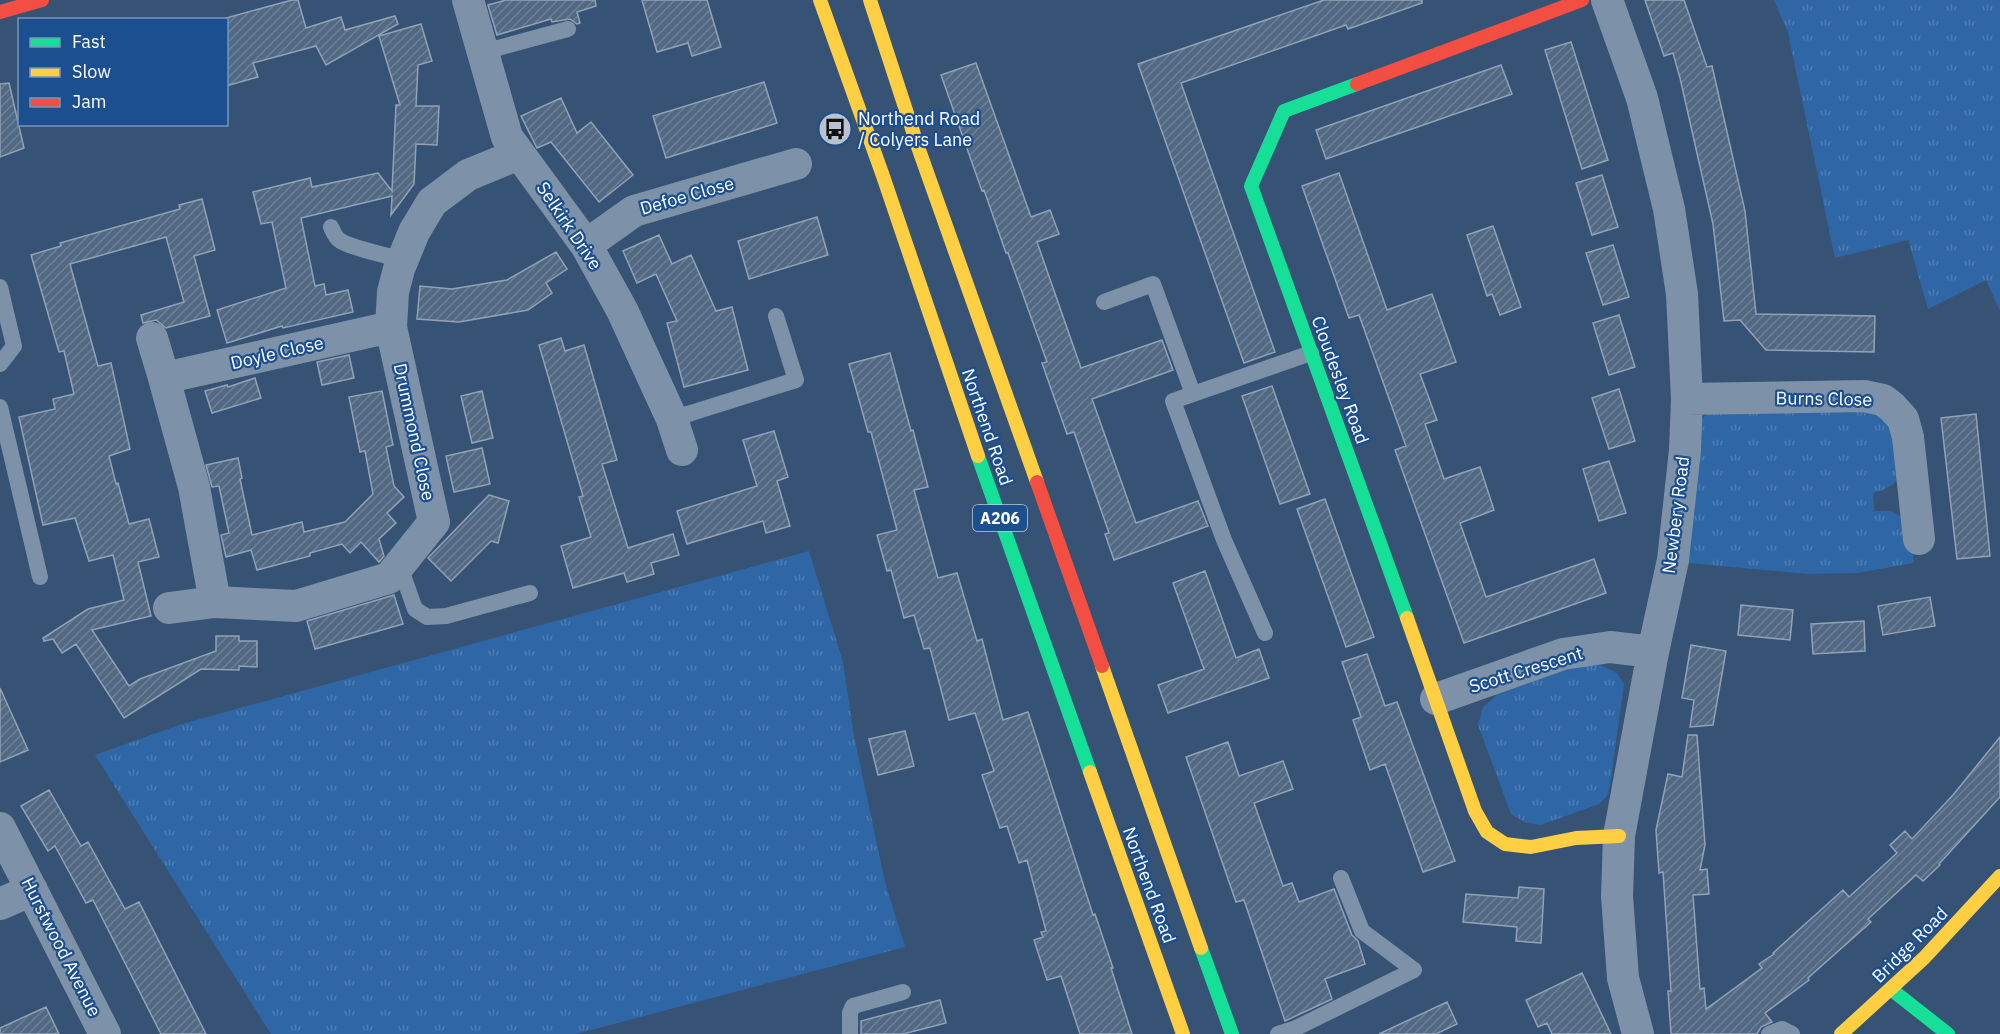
<svg xmlns="http://www.w3.org/2000/svg" width="2000" height="1034" viewBox="0 0 2000 1034" font-family="'IBM Plex Sans',sans-serif">
<style>
.grass{fill:url(#grass-tufts)}
.building{fill:url(#building-hatch);stroke:#92a2b6;stroke-width:1.5}
.lines{fill:none;stroke-linecap:round;stroke-linejoin:round}
.lane{stroke:#7d92a8;stroke-width:16}
.street{stroke:#7d92a8;stroke-width:32}
.fast{stroke:#16e098;stroke-width:14}
.slow{stroke:#ffcf43;stroke-width:14}
.jam{stroke:#f24e42;stroke-width:14}
.labels{text-anchor:middle;stroke-width:4.5;stroke-linejoin:round;paint-order:stroke}
.shield{fill:#1b4f8f;stroke:#bbcadd;stroke-width:1.5}
.shield-label{font-size:16px;font-weight:bold;fill:#fff}
.poi-label{font-size:18px;fill:#fff;stroke:#1b4f8f;text-anchor:start}
.street-label{font-size:18px;fill:#fff;stroke:#1b4f8f}
</style>
<defs>
<pattern id="grass-tufts" width="24" height="20" patternUnits="userSpaceOnUse" patternTransform="scale(1.5)"><rect width="24" height="20" fill="#2f66a5"/><path d="M3 7l-1-3M5 7V3M7 7l1-3M15 17l-1-3M17 17v-4M19 17l1-3" fill="none" stroke="#4e7db2"/></pattern>
<pattern id="building-hatch" width="6" height="6" patternUnits="userSpaceOnUse" patternTransform="scale(1.5)"><rect width="6" height="6" fill="#526984"/><path d="M-1 1l2-2M0 6l6-6M5 7l2-2" fill="none" stroke="#6c8096"/></pattern>
</defs>
<rect width="100%" height="100%" fill="#365274"/>
<path class="grass" d="M1774,0h226v311l-14,-31 -58,29 -20,-69 -73,18 -47,-225z
M1858,405l32,12 9,59c-6,11 -15,14 -26,17l1,18c6,0 13,-1 19,1 18,8 19,35 21,51l-57,10 -50,1 -119,-11 13,-142 8,-11z
M809,551l34,111 11,74 31,146 20,65 -329,87h-305l-176,-279 87,-31z
M1598,664l19,9 7,11 -14,101 -3,11 -8,8 -58,21 -15,-2 -15,-9 -33,-89 5,-18 15,-13 78,-29z"/>
<path class="building" d="M292,0h6l8,28 35,-11 4,13 50,-14 3,8 -72,41 -10,-19 -63,17 5,14 -32,9v-68z
M506,0h89l1,6 -19,6 3,11 -3,1 -7,-5 -18,3 -1,-3 -54,16 -9,-30z
M642,0h65l14,47 -29,9 -4,-13 -31,9z
M1324,0h98v3l-74,26 -2,-4 -165,58 94,269 -31,11 -106,-299z
M1645,0h39l23,67 5,-1 33,145 11,103 119,2 -1,36 -108,-2 -26,-30 -16,1 -11,-97 -33,-146 -7,-25 -9,3z
M421,24l11,37 -14,4 -2,41h23l-2,39 -21,-1 -2,40 -23,31 1,-19 -91,22 14,68 9,-2 2,11 22,-5 5,22 -70,16 -1,-2 -55,17 -10,-33 69,-22 -14,-66 -11,2 -8,-32 57,-14 2,9 66,-14 14,18 4,-86h4l-21,-69z
M1571,42l37,118 -26,9 -37,-119z
M976,63l55,154 19,-7 9,24 -22,8 44,126 81,-28 11,30 -81,29 44,124 62,-22 10,25 -94,34 -9,-26 4,-1 -35,-101 -7,2 -25,-71 5,-1 -39,-109h-2l-22,-63 -2,1 -41,-116z
M1501,65l11,29 -186,65 -10,-29z
M764,82l13,41 -111,35 -13,-42z
M9,83l15,65 -24,9v-73z
M561,98l16,35 14,-11 42,53 -34,27 -48,-60 -14,6 -16,-32z
M1339,173l48,137 45,-16 24,68 -36,12 17,46 -12,4 19,55 36,-12 14,43 -34,13 26,74 108,-38 12,34 -142,50 -69,-193 11,-4 -47,-131 -10,3 -47,-132z
M1602,175l16,52 -26,8 -16,-52z
M202,199l13,51 -21,6 16,60 -44,12 -10,-8 -13,3 -2,-8 43,-13 -18,-65 -96,27 28,102 13,-3 19,86 -21,7 7,28 2,-1 11,41 20,-5 10,38 -21,5 13,54 -59,14 37,56 11,-7 76,-28v-15h23v5h18v26l-18,-1v4l-38,-1 -77,49 -48,-74 -14,9 -9,-14 -9,2 -1,-3 45,-29 36,-9 -11,-45 -24,6 -14,-43 -32,7 -24,-108 36,-8 -2,-10 21,-5 -10,-43 -5,1 -28,-97 30,-9 -1,-3 120,-34 -1,-4z
M817,217l11,38 -79,24 -11,-38z
M1493,226l28,81 -21,8 -8,-21 -5,2 -20,-61z
M659,235l13,29 19,-9 25,56 16,-4 16,63 -64,17 -17,-64 10,-2 -21,-47 -19,9 -14,-32z
M1613,245l16,52 -26,8 -17,-52z
M556,252l11,17 -21,14 6,10 -24,17 -69,12 -42,-3 3,-33 32,3 55,-9z
M1619,315l16,52 -26,8 -16,-52z
M561,338l4,13 19,-6 33,115 -15,4 26,84 45,-14 6,21 -28,8 3,11 -27,8 -3,-9 -51,15 -12,-42 30,-9 -12,-40 4,-1 -44,-151z
M890,353l21,78 2,-1 15,57 -14,3 24,88 19,-5 20,68 5,-2 21,81 25,-8 65,203 2,-1 18,54h-2l21,66h-52l-19,-58 -14,4 -13,-40 9,-3 -2,-5 5,-1 -19,-71 -8,3 -12,-37 -7,2 -18,-53 12,-4 -19,-58 -26,7 -19,-72 -6,1 -10,-34 -10,3 -13,-48 -4,1 -10,-36 20,-5 -26,-98h-3l-19,-68z
M349,355l5,23 -32,7 -5,-23z
M255,378l6,20 -49,15 -7,-22 22,-6 1,2z
M1272,386l38,108 -30,10 -38,-108z
M1619,389l16,52 -26,8 -17,-51z
M382,391l11,54 -7,2 8,39 10,11 -17,16 9,10 -17,16 5,17 -5,6 -18,-20 -11,11 -8,-9 -32,9v3l-53,14 -6,-20 -25,7 -5,-22 8,-2 -10,-47 -7,1 -6,-22 32,-7 4,20 -2,1 12,56 50,-13 2,10 41,-10 28,-28 -8,-43 -5,1 -11,-55z
M482,391l11,47 -21,5 -11,-47z
M1976,414l14,142 -33,3 -16,-141z
M774,431l14,46 -11,4 13,45 -24,7 -3,-12 -76,23 -10,-33 80,-25 -14,-46z
M482,448l8,36 -36,8 -8,-36z
M1609,461l17,52 -27,8 -16,-52z
M489,495l20,6 -11,42 -7,-2 -40,40 -23,-23z
M1325,499l49,138 -28,10 -49,-138z
M1205,571l31,87 23,-9 10,29 -101,35 -10,-28 46,-16 -31,-86z
M394,595l9,29 -88,25 -8,-28z
M1930,597l5,29 -52,9 -5,-29z
M1741,605l52,5 -3,30 -52,-5z
M1864,621l1,30 -52,3 -2,-30z
M1691,645l35,6 -13,74 -23,2 4,-27 -12,-2z
M1367,654l18,52 12,-4 58,159 -32,11 -38,-108 -15,6 -17,-50 8,-3 -19,-55z
M0,688l28,62 -28,12z
M905,731l9,35 -36,9 -9,-36z
M1688,735h9l8,110 -5,25 7,-1 2,25 -16,1 7,94 4,-1 2,21 56,-41 -3,-4 15,-10 -1,-1 70,-63 6,7 48,-44 -7,-8 15,-14 7,8 41,-44 47,-58v60l-61,67 1,1 -17,16 -7,-6 -48,44 3,3 -63,56 1,2 -44,33 7,9 -11,5 -4,7h-86l-3,-43h3l-8,-119 -4,1 -3,-43 12,-56 14,3z
M1228,742l11,34 44,-15 10,28 -39,14 29,83 9,-3 7,19 35,-13 18,46 6,6 7,23 -40,15 7,20 -47,22 -41,-121 -8,2 -50,-145z
M49,790l32,56 7,-4 37,67 14,-7 67,132h-45l-68,-134 -7,3 -31,-57 -7,5 -27,-45z
M1519,887l25,2 -3,54 -25,-2 1,-14 -54,-5 3,-28 52,4z
M1582,973l29,61h-59l-5,-11 -9,4 -12,-27z
M940,1000l6,23 -43,11h-42v-13z
M1447,1002l10,22 -21,10h-57z
M46,1007l13,27h-59v-6z"/>
<g class="lines">
<path class="lane" d="M483,52l85,-23
M331,227c2,4 4,9 7,12 8,8 51,17 65,21
M0,287l14,59 -14,18
M1104,302l49,-18 40,110
M0,407l40,170
M672,419l124,-39 -20,-64
M399,564l16,45 12,8 19,-1 84,-23
M1265,633l-41,-93 -51,-139 138,-48
M850,1034v-21l3,-7 50,-14
M1278,1034l16,-5 120,-59 -52,-39 -21,-53
M1769,1034l13,-5 10,5"/>
<path class="street" d="M468,0l39,137 79,108 36,65 50,109 10,31
M1607,0l35,98 27,111 13,85 5,105 -2,51 -12,110 -20,92 -34,184 -2,60 6,82 15,56
M586,245l48,-34 162,-47
M391,327l-227,51 30,109 21,115 81,4 93,-28 45,-56 -43,-195 2,-35 6,-23 15,-37 18,-30 36,-27 51,-21
M152,338l12,40
M1687,399l177,-3 19,4 9,7 11,12 5,18 11,102
M169,608l46,-6
M1436,699l127,-45 47,-7 43,5
M0,828l105,206
M0,904l32,-14"/>
<path class="fast" d="M1357,84l-73,27 -33,75 156,432
M978,456l112,316
M1201,948l31,86
M1892,990l56,44"/>
<path class="slow" d="M820,0l63,176 95,280
M870,0l48,147 119,335
M1407,618l68,193 12,21 18,12 26,3 45,-9 43,-2
M1102,666l99,282
M1090,772l93,262
M1841,1034l83,-76 76,-82"/>
<path class="jam" d="M0,12l42,-12
M1357,84l225,-84
M1037,482l65,184"/>
</g>
<defs>
<g id="bus-disc" transform="scale(1.725)"><circle r="9.5" fill="#b9c2ce" stroke="#1b4f8f"/><path d="M-5-6H5V4H4V6H2V4H-2V6H-4V4H-5ZM-3.5-4V0h7V-4ZM-3.5 1.2v1.5H-2V1.2ZM2 1.2v1.5H3.5V1.2Z" fill="#111"/></g>
</defs>
<g fill-rule="evenodd">
<use href="#bus-disc" x="835" y="129"/>
</g>
<g class="labels">
<rect class="shield" x="973" y="505" width="54" height="26" rx="4.5"/>
<g class="shield-label">
<text x="1000" y="524">A206</text>
</g>
<g class="poi-label">
<text x="858" y="125">Northend Road<tspan x="858" dy="21">/ Colyers Lane</tspan></text>
</g>
<g class="street-label">
<text transform="translate(687 196) rotate(-16)" y="6">Defoe Close</text>
<text transform="translate(569 226) rotate(56)" y="6">Selkirk Drive</text>
<text transform="translate(277 353) rotate(-13)" y="6">Doyle Close</text>
<text transform="translate(1340 380) rotate(70)" y="6">Cloudesley Road</text>
<text transform="translate(1824 399) rotate(1)" y="6">Burns Close</text>
<text transform="translate(987 427) rotate(71)" y="6">Northend Road</text>
<text transform="translate(414 432) rotate(78)" y="6">Drummond Close</text>
<text transform="translate(1676 515) rotate(-83)" y="6">Newbery Road</text>
<text transform="translate(1526 670) rotate(-17)" y="6">Scott Crescent</text>
<text transform="translate(1149 885) rotate(70)" y="6">Northend Road</text>
<text transform="translate(1910 945) rotate(-45)" y="6">Bridge Road</text>
<text transform="translate(61 947) rotate(63)" y="6">Hurstwood Avenue</text>
</g>
</g>
<rect x="18" y="18" width="210" height="108" fill="#1b4f8f" stroke="#7695bc" stroke-width="1.5"/>
<rect x="30" y="38" width="30" height="9" fill="#16e098" stroke="#7695bc" stroke-width="1.5"/>
<text x="72" y="48" font-size="18" fill="#ffffff">Fast</text>
<rect x="30" y="68" width="30" height="9" fill="#ffcf43" stroke="#7695bc" stroke-width="1.5"/>
<text x="72" y="78" font-size="18" fill="#ffffff">Slow</text>
<rect x="30" y="98" width="30" height="9" fill="#f24e42" stroke="#7695bc" stroke-width="1.5"/>
<text x="72" y="108" font-size="18" fill="#ffffff">Jam</text>
</svg>
